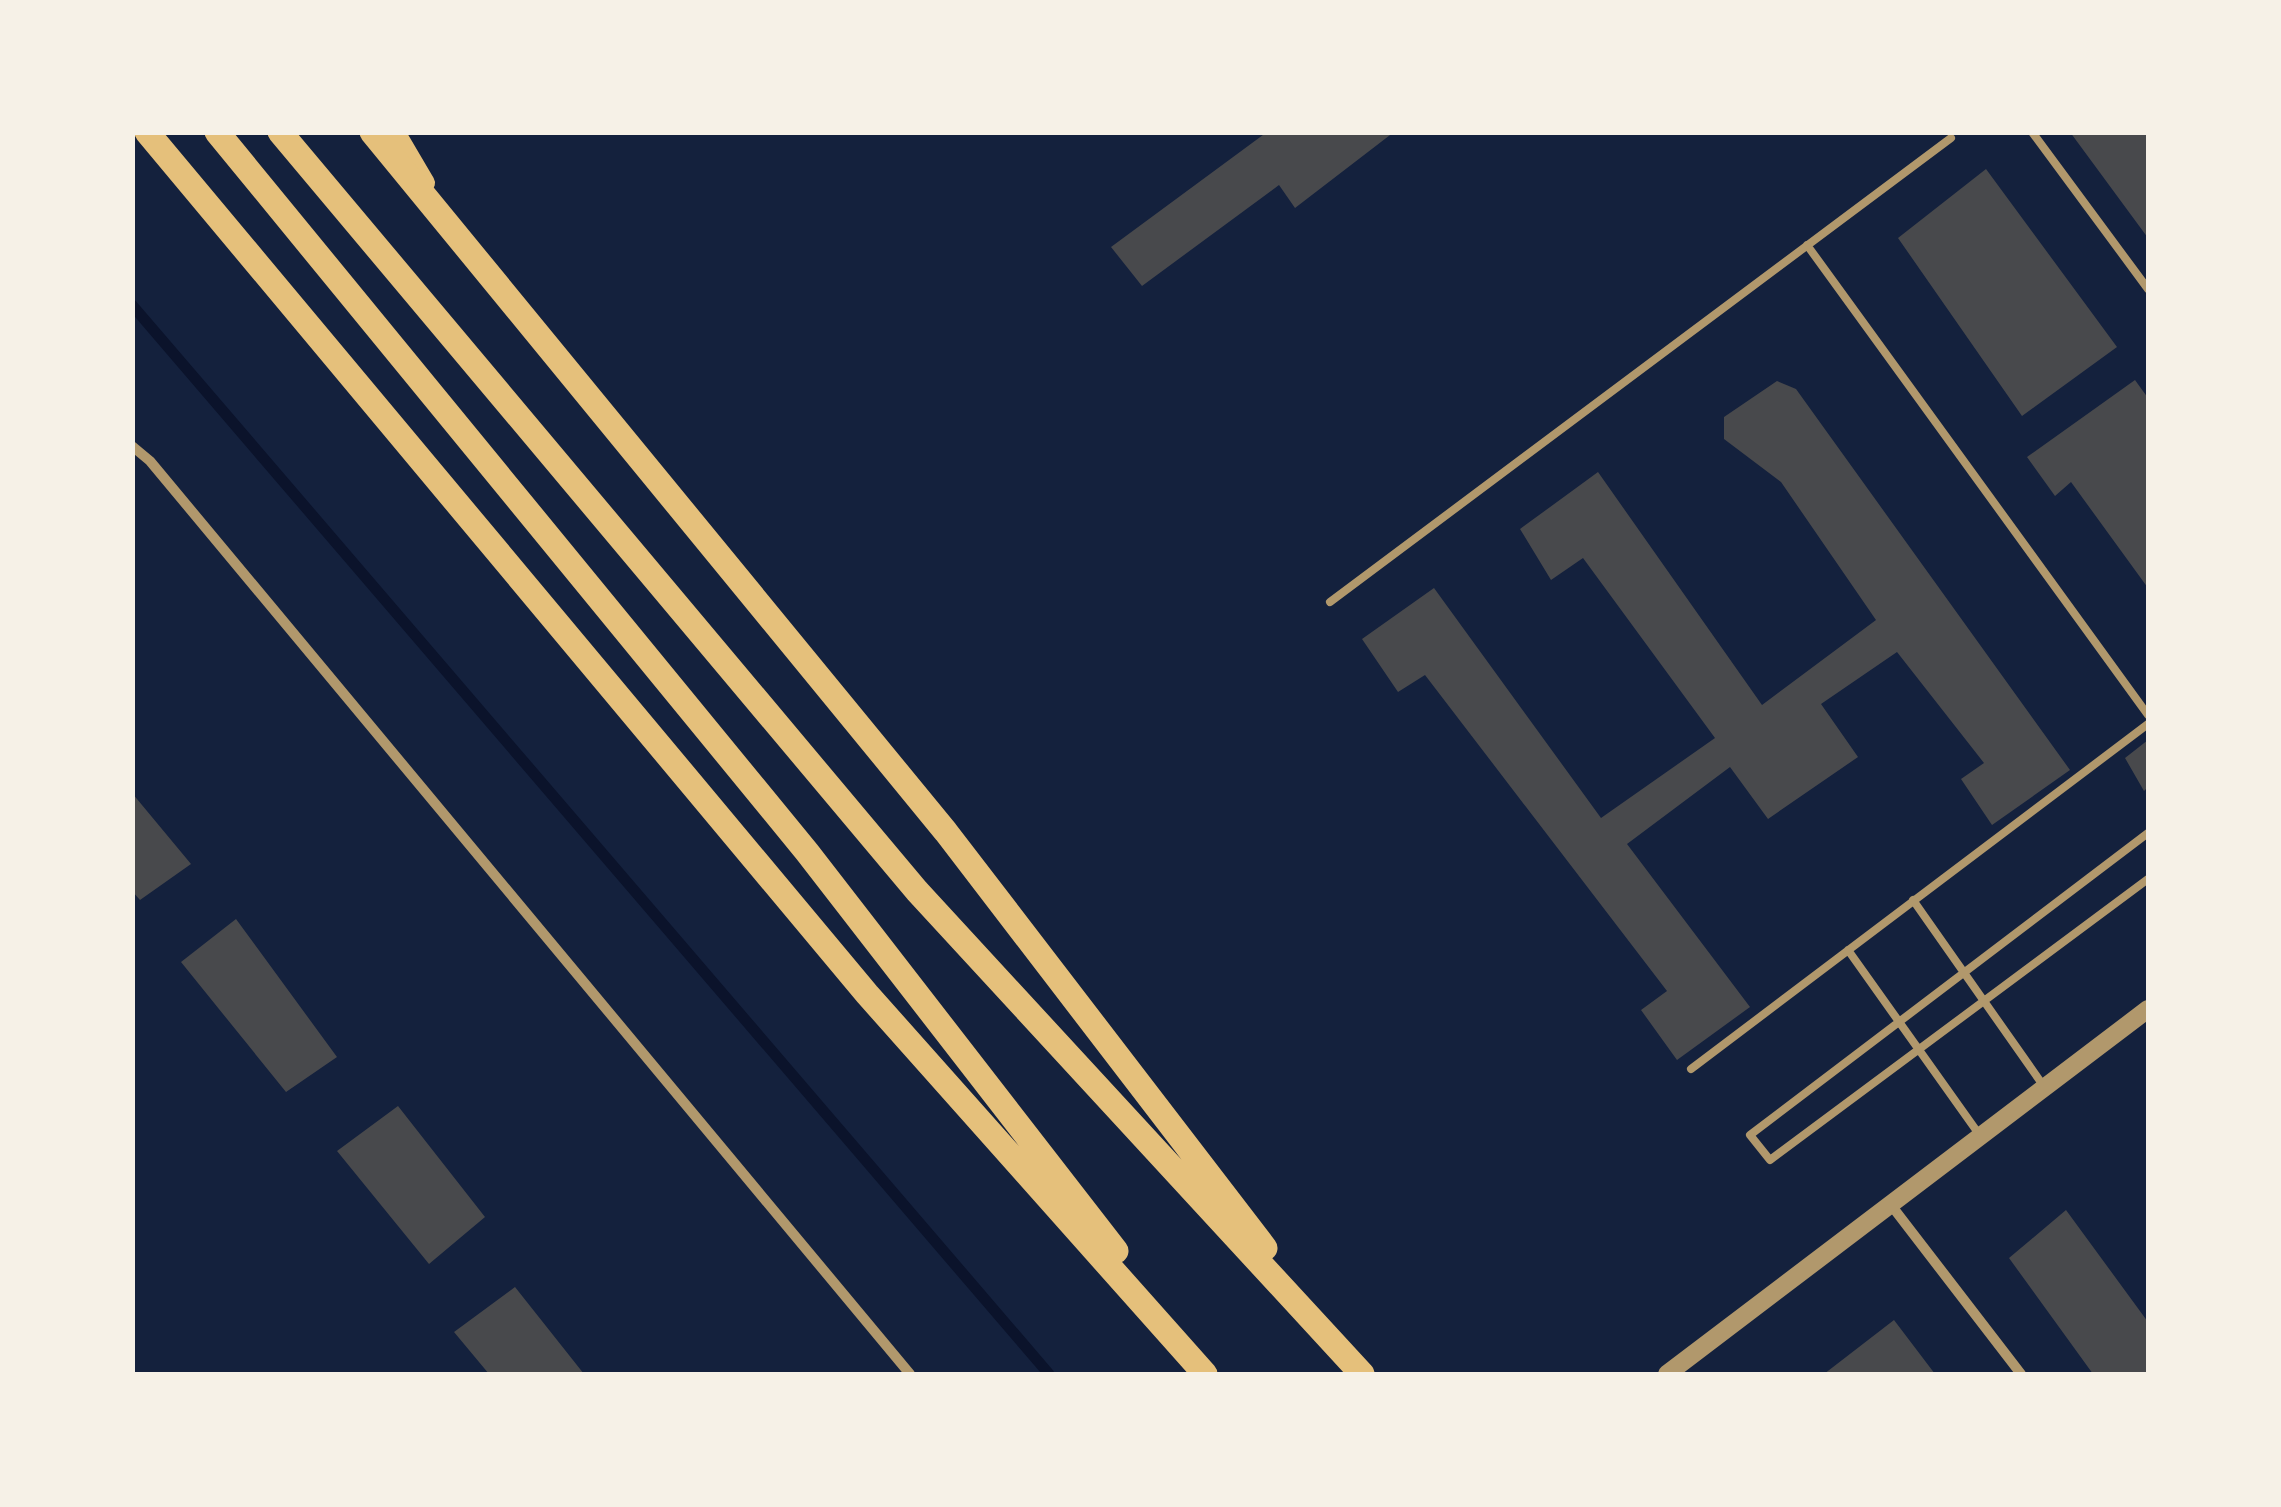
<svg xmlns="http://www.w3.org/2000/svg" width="2281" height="1507" viewBox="0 0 2281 1507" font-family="'Fira Sans Condensed',sans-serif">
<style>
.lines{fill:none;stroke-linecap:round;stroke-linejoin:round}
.stream{stroke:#0b132b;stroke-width:11}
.building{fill:#48494c}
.service{stroke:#b1986c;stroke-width:8}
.minor{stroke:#b1986c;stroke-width:10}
.tertiary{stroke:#b1986c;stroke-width:18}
.secondary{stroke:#e5c07b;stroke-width:20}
.primary{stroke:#e5c07b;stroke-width:25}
</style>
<rect width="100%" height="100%" fill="#14213d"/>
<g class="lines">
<path class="stream" d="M132,305l917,1069"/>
</g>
<path class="building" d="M1267,132h127l-99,76 -16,-23 -137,101 -31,-39z
M2070,132h78v106z
M1986,169l131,178 -95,69 -124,-178z
M2135,380l13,18v190l-77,-106 -16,14 -28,-39z
M1777,381l19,8 274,381 -78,55 -31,-46 23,-16 -87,-111 -76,52 37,53 -90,62 -38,-52 -103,77 123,163 -73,53 -36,-50 26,-19 -242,-316 -27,17 -36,-53 72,-51 167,230 114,-80 -132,-180 -32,22 -31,-51 78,-57 164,233 114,-85 -95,-138 -57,-43v-22z
M2148,740v47l-4,4 -19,-33z
M132,793l59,71 -51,36 -8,-9z
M236,919l101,138 -51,35 -105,-130z
M398,1106l87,111 -56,47 -92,-113z
M2066,1210l82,112v52h-55l-84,-116z
M515,1287l69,87h-95l-35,-42z
M1894,1320l41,54h-111z"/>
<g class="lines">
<path class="service" d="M2032,132l116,157
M1807,245l341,470
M1330,602l621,-464
M2148,833l-398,302 20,25 378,-281
M1913,900l132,188
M1848,950l133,187
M1691,1069l457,-345"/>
<path class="minor" d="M132,446l18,15 760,913
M1891,1205l130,169"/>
<path class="tertiary" d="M1667,1374l481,-365"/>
<path class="secondary" d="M395,132l30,51"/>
<path class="primary" d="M147,132l720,862 338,380
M217,132l590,720 309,399
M280,132l637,759 445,483
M372,132l574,700 319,416"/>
</g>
<rect width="2281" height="1507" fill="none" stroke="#f6f1e7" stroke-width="270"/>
</svg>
